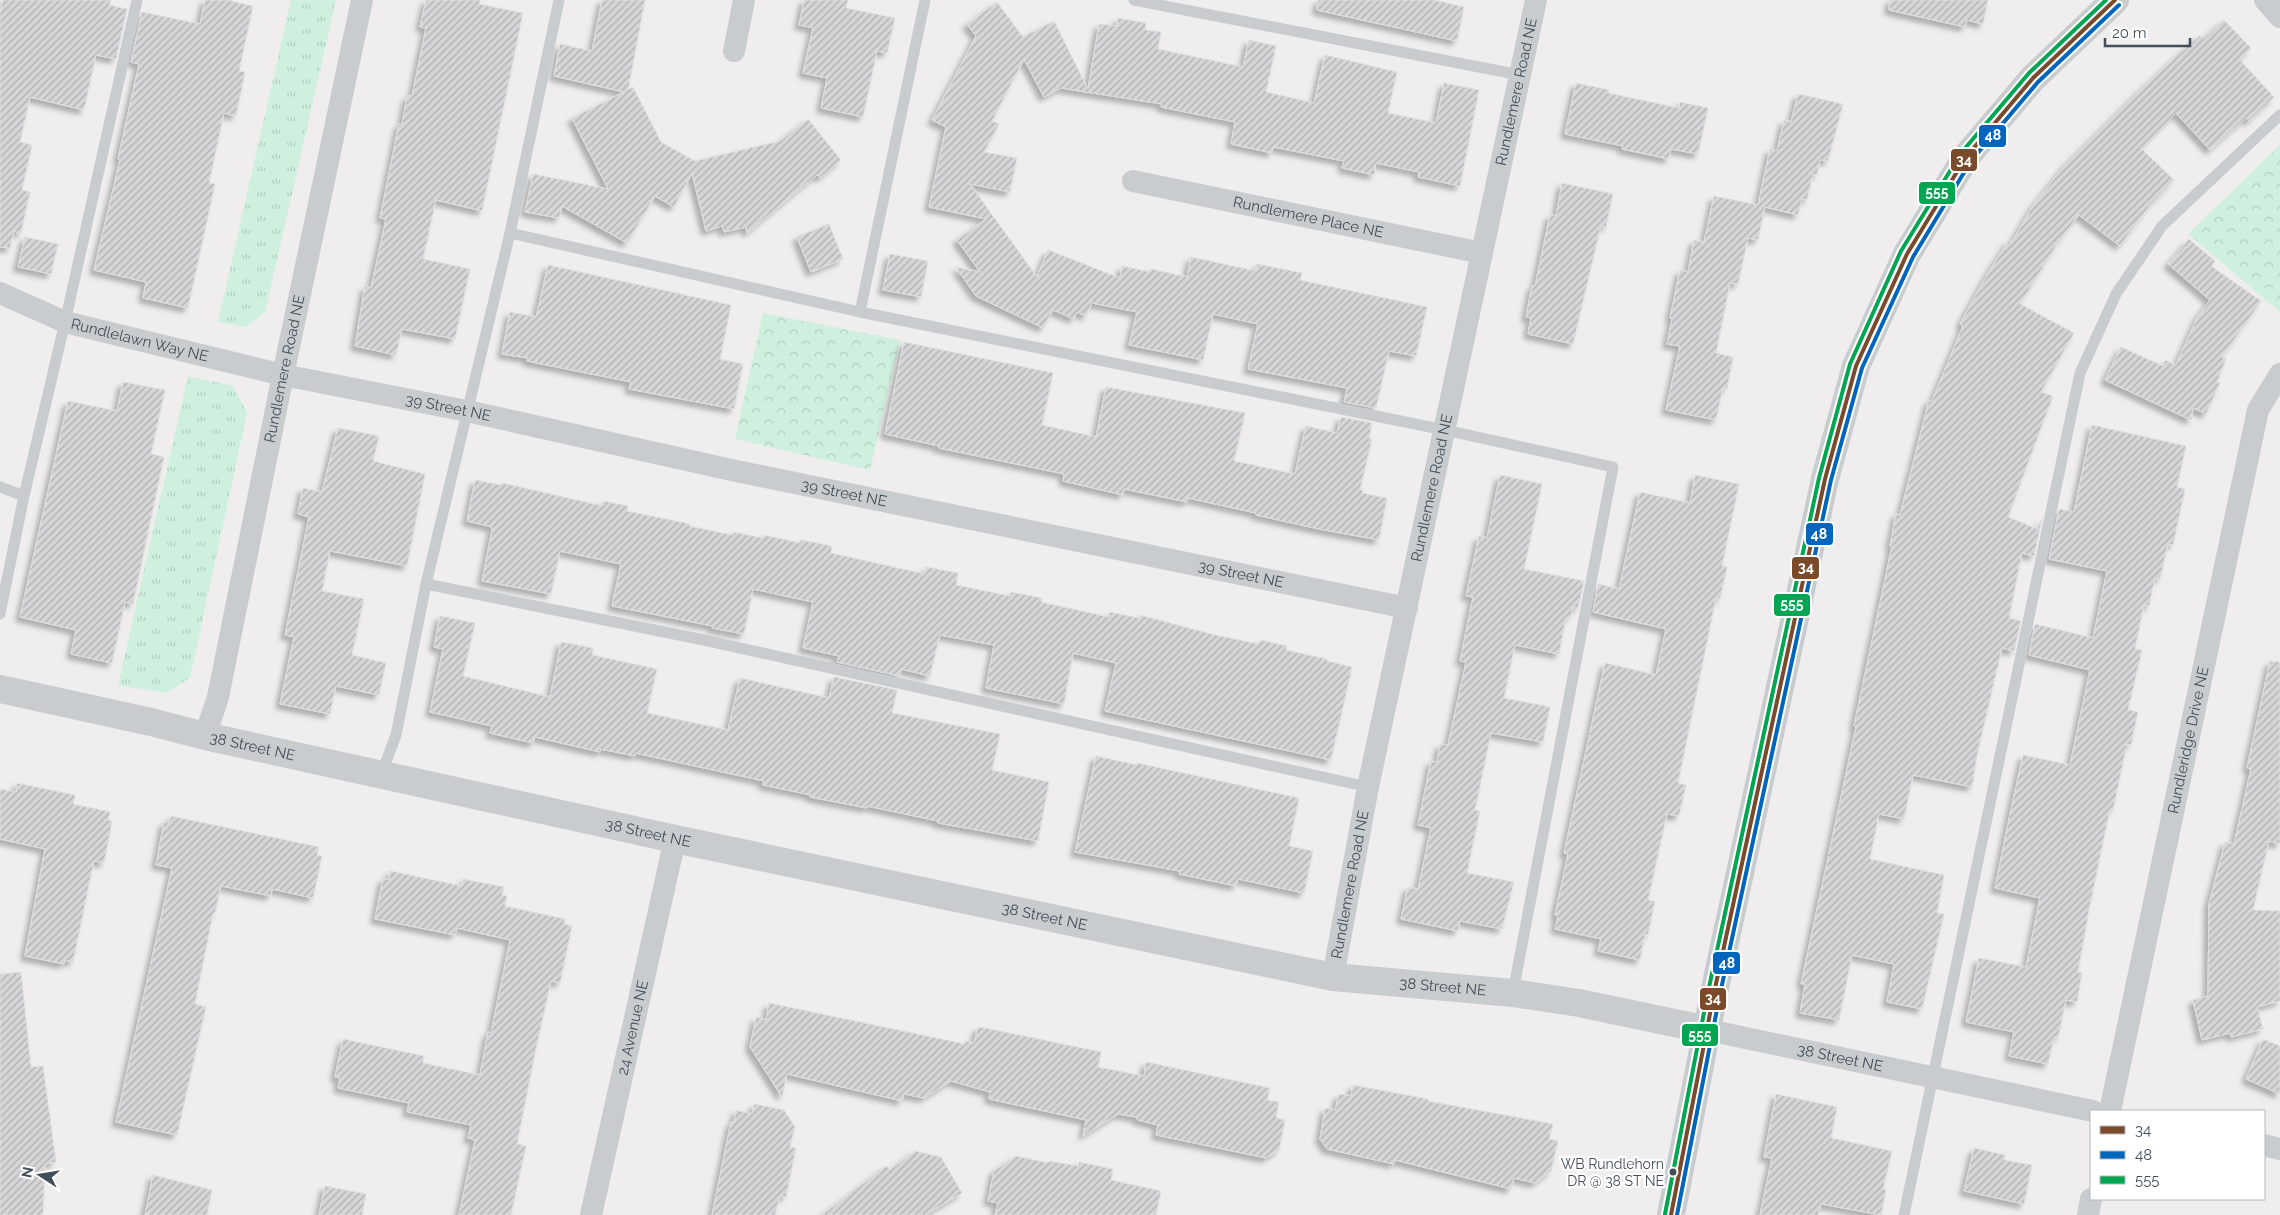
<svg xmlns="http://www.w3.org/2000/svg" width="2280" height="1215" viewBox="0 0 2280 1215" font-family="Raleway,sans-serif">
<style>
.grass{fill:url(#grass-tufts)}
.park{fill:url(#park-crowns)}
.building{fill:url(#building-hatch);stroke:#e0dfe0;filter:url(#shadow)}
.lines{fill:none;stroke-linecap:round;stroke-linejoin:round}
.service{stroke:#c9ccce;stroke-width:11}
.minor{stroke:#c9ccce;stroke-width:22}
.tertiary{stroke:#c9ccce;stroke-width:28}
.bus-1-casing{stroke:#fff;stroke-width:8}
.bus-2-casing{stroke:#fff;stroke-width:8}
.bus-3-casing{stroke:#fff;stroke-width:8}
.bus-1{stroke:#7a4b2a;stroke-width:4}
.bus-2{stroke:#0065bd;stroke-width:4}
.bus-3{stroke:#00a651;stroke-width:4}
.bus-dot{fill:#434e5b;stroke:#fff;stroke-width:2}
.labels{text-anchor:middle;stroke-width:4.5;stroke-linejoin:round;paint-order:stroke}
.bus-label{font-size:14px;fill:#434e5b;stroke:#fff;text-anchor:end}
.street-label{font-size:15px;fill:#434e5b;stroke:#fff}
.line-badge{stroke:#fff;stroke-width:2}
.badge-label{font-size:14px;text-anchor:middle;font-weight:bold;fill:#fff}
</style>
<defs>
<pattern id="grass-tufts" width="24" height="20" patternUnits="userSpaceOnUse" patternTransform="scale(1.25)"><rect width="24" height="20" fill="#cff0de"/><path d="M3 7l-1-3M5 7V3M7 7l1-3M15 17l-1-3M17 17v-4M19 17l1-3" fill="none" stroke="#b3cfc1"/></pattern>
<pattern id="park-crowns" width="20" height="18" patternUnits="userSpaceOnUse" patternTransform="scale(1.25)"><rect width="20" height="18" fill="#cff0de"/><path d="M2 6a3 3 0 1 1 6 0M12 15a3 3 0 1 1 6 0" fill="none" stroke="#b3cfc1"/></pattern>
<pattern id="building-hatch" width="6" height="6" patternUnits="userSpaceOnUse" patternTransform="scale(1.25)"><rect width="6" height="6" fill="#d6d5d7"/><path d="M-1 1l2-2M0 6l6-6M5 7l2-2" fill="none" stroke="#afafb1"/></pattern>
<filter id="shadow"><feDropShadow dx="-4.5" dy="4.5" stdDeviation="2.5" flood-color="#0004"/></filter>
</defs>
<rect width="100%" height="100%" fill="#efeded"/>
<path class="grass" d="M291,0h45l-71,312 -19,15 -28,-5z
M188,376l45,10 14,27 -57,265 -24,15 -48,-8z"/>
<path class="park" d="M2280,145v167l-92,-78z
M763,313l137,27 -30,130 -135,-31z"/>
<path class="building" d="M3,0h108l-2,5 18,4 -11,50 -20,-4 -12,55 -54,-13 -10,45 12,3 -10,45 8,2 -9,41 -7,-2 -4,17 -10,-1v-235z
M205,0h22l26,6 -14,65 6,1 -9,44 -12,-3 -15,70 6,1 -27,124 -45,-10 3,-16 -52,-12 26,-110 -2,-1 21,-95 -8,-2 11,-50 58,12z
M426,0h54l-1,4 44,9 -41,198 -46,-11 -13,59 47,10 -15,70 -53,-10 -6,26 -41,-9 10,-60 6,2 15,-69 -6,-1 19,-94 3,1 5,-29h5l14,-68 -6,-1z
M602,0h43l-17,90 5,-3 28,55 34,19 85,-20 28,-22 33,41 -21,18 -3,-3 -70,58 -1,-6 -22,5 -2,-6 -16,5 -14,-58 -18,34 -19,-11 -28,47 -65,-37 -3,12 -34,-6 8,-38 75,15 -36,-71 52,-26 -70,-16 6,-32 32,7z
M804,0h44l-2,8 49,10 -8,35 -10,-2 -14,66 -42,-9 6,-30 -24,-5 10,-45 -14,-3z
M1318,0h116l30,7 -7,34 -140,-31z
M1890,0h98l-5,24 -16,-4 -2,7 -76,-17z
M997,2l26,35 31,-16 34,68 11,-65 18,2 1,-8 28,5 -1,7 16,2 -3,17 85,18 6,-27 27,6 -10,46 48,11 11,-48 72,17 -9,41 48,10 8,-40 35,7 -19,96 -42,-9 1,-5 -43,-9 -2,12 -32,-7 2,-7 -71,-14 -1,6 -41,-9 4,-22 -74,-15 1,-3 -101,-16 -17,9 -20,-38 -32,62 7,3 -15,28 33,6 -7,34 -40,-8 67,93 11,-27 72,28 2,-12 28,6 1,-3 36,8 4,-20 65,14 1,-7 45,9 -2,7 127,27 -11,49 -27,-5 -13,57 -32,-6 3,-14 -99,-19 10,-45 -45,-10 -10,46 -74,-15 8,-33 -45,-9 -6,13 -9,-4 -3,7 -21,-9 -10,18 -67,-32 -20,-29 24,5 -23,-32 29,-21 -57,-12 17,-80 -14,-7 44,-84 -9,-12z
M2224,20l27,28 -11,12 34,37 -25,24 -3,-3 -36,32 -34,-37 -35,35 33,32 -24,25 -30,41 -41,-31 -20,26 -39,63 54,29 -33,59 12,4 -45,121 29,12 5,-11 -8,38 -12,-3 -13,65 12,3 -7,30 -12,-3 -25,107 -5,32 -59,-12 -9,44 -25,-5 -9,45 74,16 -7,38 7,1 -22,95 -35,-7 7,-38 -42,-9 -13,65 -39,-7 5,-29h-4l55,-257 -2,-1 38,-180h-2l6,-32 4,1 29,-115 3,1 31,-75 -3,-2 28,-51 21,-33 3,2 20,-35 33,-42 74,-74 61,-56 3,4z
M1576,83l33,7 -1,3 71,15 1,-6 28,6 -10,46 -27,-5 -2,10 -47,-10 1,-3 -58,-12z
M1798,94l45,10 -15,57 -8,-1 -3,15 -4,-1 -6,26 -5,-1 -4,16 -33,-8 -7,33 -10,-2 -10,46 -8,-1 -14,70 17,4 -6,32 -4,-1 -7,32 -50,-10 14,-64 -13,-2 5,-25 -2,-1 10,-48 8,2 6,-32 10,2 10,-46 44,9 12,-56 7,2 7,-31 7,2z
M1562,183l51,11 -7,33 -5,-2 -28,119 -45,-10 3,-16 -5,-1 6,-31h3l15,-71 6,1z
M829,224l14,35 -32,13 -14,-35z
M25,237l33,7 -7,30 -33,-7z
M2189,239l26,22 -4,5 50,35 -39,56 4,2 -9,23 3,1 -14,31 -13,-6 -2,12 -86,-40 16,-33 42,19 2,-6 11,5 21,-47 13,-18 -42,-36z
M890,254l38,7 -7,36 -38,-7z
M548,265l183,40 -11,54 23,5 -9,45 -105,-20 2,-7 -104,-21 1,-3 -26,-4 8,-42 26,5z
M904,342l149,31 -11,52 54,12 10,-50 139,26 -11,48 61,13 11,-48 31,7 4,-16 31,6 -3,16h3l-12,51h3l-1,3 25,5 -8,42 -60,-11 -63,-14v-2l-68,-15 -1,4 -63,-13 -1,6 -60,-14 1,-7 -125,-26v-2l-54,-12z
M123,382l42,8 -14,64 13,3 -31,147 -8,-2 -13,61 -41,-9 5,-24 -56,-13 48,-216 49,10z
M2092,425l94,21 -9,41 8,2 -12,56 -5,-1 -8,35 -5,-1 -6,28 -5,-1 -9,44 7,1 -14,60 10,2 -7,33 -4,-1 -14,66 -3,-1 -21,101 -11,62 4,1 -5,29 -11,-2 -8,38 -4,-1 -6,27 -39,-8 5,-24 -48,-10 13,-64 47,9 14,-69 -45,-10 15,-74 13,-59 47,10 20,-95 -61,-15 6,-31 58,14 14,-67 -58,-12 10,-50 15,3z
M338,428l41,8 -6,25 52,13 -18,92 -77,-15 -8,40 42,8 -12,56 34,8 -7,32 -43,-9 -6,28 -50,-10 14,-67 -9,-2 24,-118 -11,-3 5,-26 19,4z
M1500,475l42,9 -18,85 60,12 -6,27 -5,-1 -3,11 -4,-1 -7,37 -44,-9 -11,53 46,9 -7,35 -52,-9 -16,77 5,1 -13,62 47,9 -12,47 -42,-8 -2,10 -57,-12 7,-32 10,2 13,-61 -13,-3 13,-64 6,1 3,-18 8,1 18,-83 -6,-1 13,-64 -7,-1 13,-60 8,2z
M1695,475l44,9 -17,82 5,1 -7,32 -4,-1 -38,185 8,2 -7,31 -12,-2 -19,86 7,1 -7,34 -3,-1 -5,26 -42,-9 3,-12 -46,-10 3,-13 -3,-1 13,-61 -4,-1 41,-190 51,12 10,-46 -73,-17 5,-28 21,5 21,-97 50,11z
M475,480l26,5 1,-2 101,23 1,-5 24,5 -1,5 63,13 -1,2 44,9v-3l30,6v-3l37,8 1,-3 31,6 -1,7 94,21 1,-7 32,6 -2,12 54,11 1,-4 31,6 -1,4 68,15 1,-5 29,6 1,-3 75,20 44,9 1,-4 27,6 -1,4 41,9v2l25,6 -21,93 -226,-49 11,-48 -43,-10 -9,51 -78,-16 8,-43 -54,-10 -10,41 -29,-7 -1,7 -63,-14 2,-6 -36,-8 10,-46 -60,-13 -9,45 -32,-6 1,-2 -101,-20 9,-42 -61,-13 -9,43 -69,-13 10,-51v-3l-25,-6z
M440,616l35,7 -12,53 87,21 11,-55 32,6 -1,7 65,14 -10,44 81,17 12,-52 89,20 5,-21 63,13 -5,23 108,21 -8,36 57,12 -11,59 -100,-18v-2l-71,-15v2l-57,-11 1,-2 -48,-10 1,-4 -129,-28v3l-35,-7v3l-65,-15 -2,6 -43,-10 2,-7 -62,-14 13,-63 -9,-2z
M2270,661l10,1v182l-11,-3 -16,69 27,1v90l-23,6 6,22 -32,8 -1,-4 -28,7 -9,-40 15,-4 1,-92 16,-62 9,2 17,-75 -4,-1z
M1096,756l41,9v-2l162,35 -10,48 24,5 -9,42 -66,-14 -2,7 -57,-12 1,-3 -105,-19z
M17,783l58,12 -2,9 37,8 -2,8 4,1 -8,42 -10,-2 -21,101 -8,-2 -1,4 -39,-8 20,-107 -45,-10v-50l16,3z
M171,816l148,31 -2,8 5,1 -9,42 -41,-9 -1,7 -50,-10 -6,27h-2l-18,91 11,3 -29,128 -61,-13 56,-254 -16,-3 8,-43 5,1z
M390,871l72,15 1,-7 41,8 -2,8 5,1 -2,10 60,13 -1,5 8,2 -12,57 -9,-2 -16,72 -18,91 9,2 -15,69h-52l16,-75 -7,-2 3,-13 -64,-13 2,-9 -71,-15 2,-10 -5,-1 8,-38 81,17 -1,7 57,12 8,-43 3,1 19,-93 -53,-12 -2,7 -80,-16 8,-41 6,2z
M21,972l10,95 12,-1 13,96 -11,2 -2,51h-43v-241z
M769,1003l196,41v-3l9,2 4,-16 12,2 111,23 -3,15 46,9 2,-14 124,26 -3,12 12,2 -3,16 9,2 -6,30 -13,8 -110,-23 2,-10 -20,-5 -2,-3 -18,-3 -35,22 3,-16 -97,-21 1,-7 -39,-11 -27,17 -20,-4 -2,7 -115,-27 -5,23 -32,-50 6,-30 10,3z
M2263,1039l17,7v48l-34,-15z
M1353,1085l75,14v2l125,23 -4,15 9,2 -7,30 -16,12 -21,-5 -3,11 -116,-29 -1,4 -67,-15 -7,-10 5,-31 10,2 4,-16 12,2z
M1776,1094l61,13 -6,31 61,13 -9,38 3,1 -5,25 -60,-11 -3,11h-58l12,-57 -8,-1z
M754,1104l30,6 11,17 -5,20 6,1 -10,49 -6,-1 -5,19h-63l19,-93h3l2,-12 16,4z
M1974,1148l31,7 -1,5 28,5 -8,39 -60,-13z
M915,1151l26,6 21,36 -37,22h-103l64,-49 4,4z
M1016,1156l32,7 1,-2 29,5 1,-4 34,7 -2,11 50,11 -5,24h-161l3,-12 -10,-2 6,-30z
M153,1175l59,15 -5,25h-62z
M325,1186l41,8 -4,21h-43z"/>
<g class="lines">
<path class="service" d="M1134,0l386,75
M510,233l350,79 585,118 168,37 -100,525
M860,312l65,-312
M0,487l24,9 41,-174 72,-322
M426,584l273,55 669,148
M0,614l24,-118
M381,775l15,-40 30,-151 84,-351 49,-233
M1904,1215l176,-842 36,-79 46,-68 118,-111"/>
<g class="minor">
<path d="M2265,0l15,17"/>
<path d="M734,51l10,-51"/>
<path id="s1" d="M1133,181l349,72"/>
<path id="s2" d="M0,293l65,29 218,53 184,36 269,60 671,137"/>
<path id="s3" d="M205,736l13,-39 65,-322 79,-375"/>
<path id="s4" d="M1333,977l35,-190 168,-787"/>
<path id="s5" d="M1708,1030l385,81"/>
<path id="s6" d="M2110,1111l148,-701 22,-36"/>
<path d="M2264,1145l16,4"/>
<path id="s7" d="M591,1215l84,-376"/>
<path d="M2088,1215l3,-16"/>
</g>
<g class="tertiary">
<path id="s8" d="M0,689l151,33 54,14 470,103 658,138 180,16 66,10 129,27"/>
<path d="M1671,1215l43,-222 111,-514 31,-113 51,-112 59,-97 67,-79 82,-78"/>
</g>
<g class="bus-1-casing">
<path id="bus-1" d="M1671,1215l43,-222 111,-514 31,-113 51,-112 59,-97 67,-79 82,-78"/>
</g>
<g class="bus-2-casing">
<path id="bus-2" d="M1677,1215l43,-221 111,-514 31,-112 51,-111 58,-96 67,-79 81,-77"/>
</g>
<g class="bus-3-casing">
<path id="bus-3" d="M1665,1214l43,-222 111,-514 31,-114 51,-113 60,-98 68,-80 77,-73"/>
</g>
<use href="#bus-1" class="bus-1"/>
<use href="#bus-2" class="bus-2"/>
<use href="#bus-3" class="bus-3"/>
</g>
<circle class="bus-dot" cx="1673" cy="1172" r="4.5"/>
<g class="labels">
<g class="bus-label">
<text x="1664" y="1169">WB Rundlehorn<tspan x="1664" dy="17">DR @ 38 ST NE</tspan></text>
</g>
<g class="street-label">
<text dy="5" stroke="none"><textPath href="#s4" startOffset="904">Rundlemere Road NE</textPath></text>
<text dy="5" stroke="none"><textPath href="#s1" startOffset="179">Rundlemere Place NE</textPath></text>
<text dy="5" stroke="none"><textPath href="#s2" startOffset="148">Rundlelawn Way NE</textPath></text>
<text dy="5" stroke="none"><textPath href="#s3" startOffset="376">Rundlemere Road NE</textPath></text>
<text dy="5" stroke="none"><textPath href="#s2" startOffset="464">39 Street NE</textPath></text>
<text dy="5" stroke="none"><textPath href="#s4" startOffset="499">Rundlemere Road NE</textPath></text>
<text dy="5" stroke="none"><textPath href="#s2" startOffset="869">39 Street NE</textPath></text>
<text dy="5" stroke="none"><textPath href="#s2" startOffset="1274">39 Street NE</textPath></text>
<text dy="5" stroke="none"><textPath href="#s6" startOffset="379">Rundleridge Drive NE</textPath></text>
<text dy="5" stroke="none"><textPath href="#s8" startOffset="259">38 Street NE</textPath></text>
<text dy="5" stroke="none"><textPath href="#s8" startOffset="664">38 Street NE</textPath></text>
<text dy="5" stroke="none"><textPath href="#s4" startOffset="94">Rundlemere Road NE</textPath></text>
<text dy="5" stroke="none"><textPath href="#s8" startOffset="1069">38 Street NE</textPath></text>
<text dy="5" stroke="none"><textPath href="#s8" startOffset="1474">38 Street NE</textPath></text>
<text dy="5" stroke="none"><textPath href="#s7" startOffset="192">24 Avenue NE</textPath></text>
<text dy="5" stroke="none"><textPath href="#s5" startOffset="135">38 Street NE</textPath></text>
</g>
</g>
<g class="line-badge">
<rect x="1978" y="124" width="29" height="24" rx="5" fill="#0065bd"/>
<rect x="1950" y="148" width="28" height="24" rx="5" fill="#7a4b2a"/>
<rect x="1918" y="181" width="38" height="24" rx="5" fill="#00a651"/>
<rect x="1805" y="522" width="29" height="24" rx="5" fill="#0065bd"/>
<rect x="1791" y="556" width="29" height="24" rx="5" fill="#7a4b2a"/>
<rect x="1773" y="593" width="38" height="24" rx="5" fill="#00a651"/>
<rect x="1712" y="951" width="29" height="24" rx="5" fill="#0065bd"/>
<rect x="1699" y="987" width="28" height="24" rx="5" fill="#7a4b2a"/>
<rect x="1681" y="1023" width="38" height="24" rx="5" fill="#00a651"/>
</g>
<g class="badge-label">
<text x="1993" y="140">48</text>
<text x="1964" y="165">34</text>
<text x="1937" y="197">555</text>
<text x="1819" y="539">48</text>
<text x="1806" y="572">34</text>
<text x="1792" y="609">555</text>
<text x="1727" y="968">48</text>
<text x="1713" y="1003">34</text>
<text x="1700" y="1040">555</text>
</g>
<rect x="2090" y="1110" width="175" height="90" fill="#ffffff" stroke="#b4b8bd"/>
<rect x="2100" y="1126" width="25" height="8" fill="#7a4b2a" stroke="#b4b8bd"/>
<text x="2135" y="1135" font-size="15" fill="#434e5b">34</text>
<rect x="2100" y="1151" width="25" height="8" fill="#0065bd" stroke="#b4b8bd"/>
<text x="2135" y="1160" font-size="15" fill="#434e5b">48</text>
<rect x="2100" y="1176" width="25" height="8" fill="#00a651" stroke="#b4b8bd"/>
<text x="2135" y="1185" font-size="15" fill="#434e5b">555</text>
<g transform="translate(40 1175) rotate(282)" stroke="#ffffff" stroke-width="4" paint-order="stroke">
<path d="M0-4L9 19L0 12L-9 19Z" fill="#434e5b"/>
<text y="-8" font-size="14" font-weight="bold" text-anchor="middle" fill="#434e5b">N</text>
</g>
<path d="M2105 38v8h85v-8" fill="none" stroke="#434e5b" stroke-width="2.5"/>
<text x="2112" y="38" font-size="15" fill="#434e5b" stroke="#ffffff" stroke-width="4" paint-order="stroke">20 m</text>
</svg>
